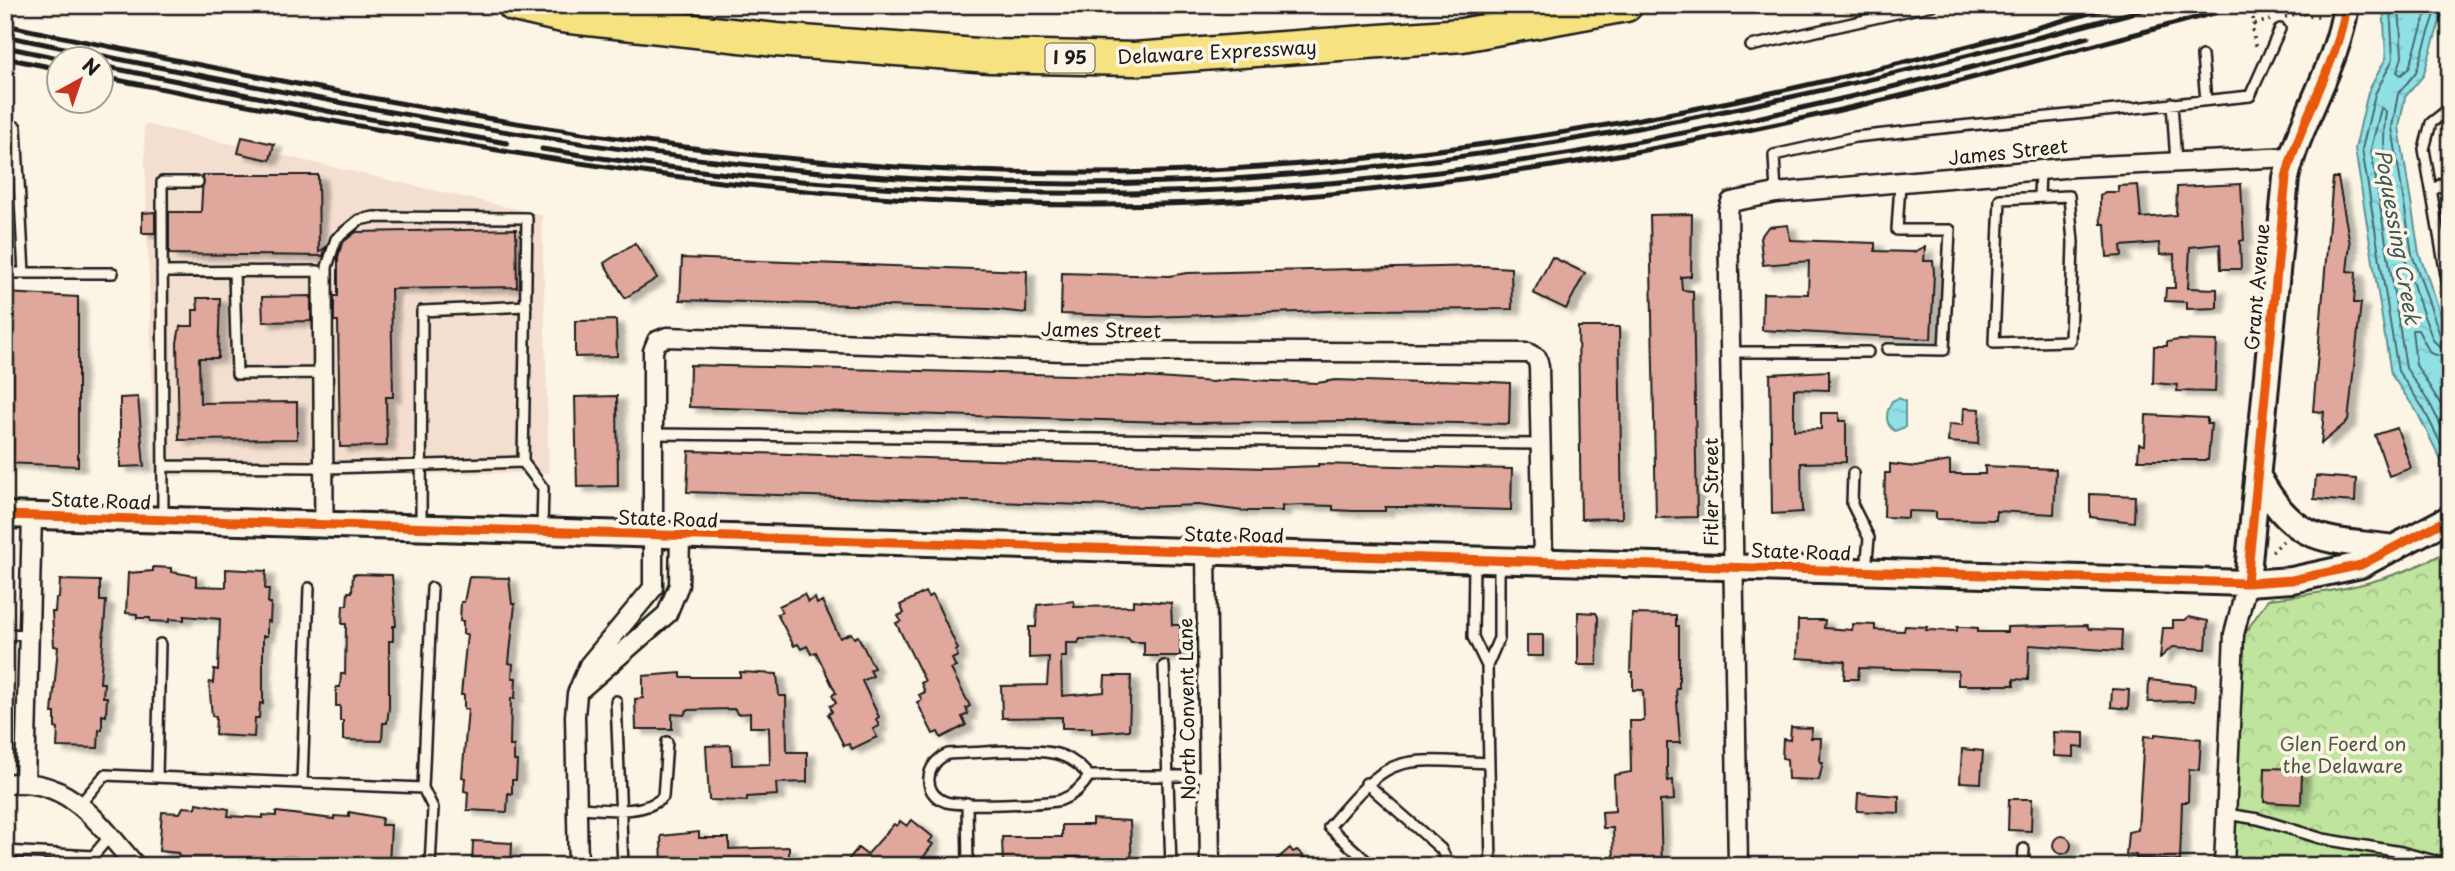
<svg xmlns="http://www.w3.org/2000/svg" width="2455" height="871" viewBox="0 0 2455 871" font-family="'Playpen Sans',sans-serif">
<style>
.built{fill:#f4decf}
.forest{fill:url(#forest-crowns);stroke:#6e805d;stroke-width:2}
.water{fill:url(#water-ripples);stroke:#619295;stroke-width:2}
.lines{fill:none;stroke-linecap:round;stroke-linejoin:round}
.shore{stroke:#4a6b6d;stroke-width:2}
.building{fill:#e0a79c;stroke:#1c1c1c;stroke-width:2;filter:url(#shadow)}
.lane-casing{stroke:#1c1c1c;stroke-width:14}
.street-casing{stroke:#1c1c1c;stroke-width:23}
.secondary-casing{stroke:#1c1c1c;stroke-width:30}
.highway-casing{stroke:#1c1c1c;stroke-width:37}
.path{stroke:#1c1c1c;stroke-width:3.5;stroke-dasharray:2 5;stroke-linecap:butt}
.lane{stroke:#fcf5e5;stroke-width:9}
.street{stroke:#fcf5e5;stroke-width:18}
.secondary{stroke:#fcf5e5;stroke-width:24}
.highway{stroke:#f7e281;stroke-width:32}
.rail{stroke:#1c1c1c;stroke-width:5}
.cycleway-casing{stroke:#fcf5e5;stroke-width:13}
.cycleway{stroke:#e8590c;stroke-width:9}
.labels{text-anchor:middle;stroke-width:7;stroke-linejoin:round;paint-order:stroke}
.shield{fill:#fcf5e5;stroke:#5f5d58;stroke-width:2}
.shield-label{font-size:18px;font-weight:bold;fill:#1c1c1c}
.street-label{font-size:19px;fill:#1c1c1c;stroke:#fcf5e5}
.park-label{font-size:19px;fill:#4d5843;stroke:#fcf5e5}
.water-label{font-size:21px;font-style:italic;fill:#3e5759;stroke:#fcf5e5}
</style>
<defs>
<pattern id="forest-crowns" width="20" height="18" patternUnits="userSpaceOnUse" patternTransform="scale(1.75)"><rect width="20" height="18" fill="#bfe49e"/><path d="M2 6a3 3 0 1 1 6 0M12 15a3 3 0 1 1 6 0" fill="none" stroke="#a4c388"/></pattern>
<pattern id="water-ripples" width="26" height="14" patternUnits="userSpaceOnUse" patternTransform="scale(1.75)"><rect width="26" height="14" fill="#8fe1e6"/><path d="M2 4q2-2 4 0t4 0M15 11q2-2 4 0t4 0" fill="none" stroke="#7bc0c5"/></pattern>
<filter id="shadow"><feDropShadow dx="8" dy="4.5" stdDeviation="2" flood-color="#0004"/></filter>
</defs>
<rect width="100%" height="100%" fill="#fcf5e5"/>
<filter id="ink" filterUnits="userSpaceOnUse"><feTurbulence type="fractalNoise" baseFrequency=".0143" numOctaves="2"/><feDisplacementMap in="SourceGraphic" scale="14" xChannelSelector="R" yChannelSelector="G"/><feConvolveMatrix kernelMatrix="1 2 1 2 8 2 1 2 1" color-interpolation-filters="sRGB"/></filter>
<g filter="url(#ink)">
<path class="built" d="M144,124l398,91 7,258 -394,3z"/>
<path class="forest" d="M2450,550v316h-220l13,-230 25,-37c66,-6 124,-17 182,-49z"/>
<path class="water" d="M2383,5h62l-22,71 -18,21 -6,30 20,126 31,88v137l-33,-66 -26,-38 -36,-225 13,-57 18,-34z
M1898,398l7,3v26l-10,4c-11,-7 -9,-19 -3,-30z"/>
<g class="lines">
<path class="shore" d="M2390,5l3,54 -18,35 -13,55 36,222 25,37 27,54
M2399,5l3,52 -5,15 4,3 8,-7 20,-63
M2438,5l-22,67 -18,22 -6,33 20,127 28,81 10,5
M2450,349l-10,-2 -7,-7c-24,-61 -57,-164 -47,-229l-5,-3 -10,41 35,219 24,36 20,39
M2450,359l-20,-6 -12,-23h-6l4,35 34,54"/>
</g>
<path class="building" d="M242,137l32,7 -4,16 -32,-7z
M203,175h115l1,77 7,-5 -3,9 -154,-2v-42h32z
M2333,178h5l12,66 -3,27 9,1 -2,31h7l-13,118 -27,23 3,-32 -11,-1z
M2241,184l3,56 -4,1 1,28h-20l-1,-25 -30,3 -2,41 29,1v19l-30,1v-7l-22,-1 1,-13h9l-1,-34 -14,1 -1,-12 -38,3 1,10 -15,1 -2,-33h-4l-1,-17v-11l5,-4h13v-6l20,-1 3,33 35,-3 1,-28z
M155,212v21h-13v-20z
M1692,214l-1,62 -10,1 1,13 11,1 4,226 -41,1 -6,-303z
M1788,225l2,15 85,3v8l38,1 12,-5 -1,14h9l1,12 -3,66 -169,-9 1,-37 45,1 1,-33 -46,4 -3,-27 8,-11z
M516,229l1,58 -126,2 2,108h-7l1,49 -47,1 -2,-126h-4v-25h4v-39l4,-14 14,-11z
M635,243l22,35 -32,20 -21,-35z
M1552,257l33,16 -19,36 -33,-16z
M682,258l345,13 -1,42 -37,-4 -309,-9z
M1481,266l30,2 1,41 -154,1 -209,7 -88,-3 1,-41 107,3 18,-3z
M5,293l73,4v169l-73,-3z
M311,296v25l-48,1 -1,-25z
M197,298h23l-2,60h-19l1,45 97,-1v37l-118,1 -2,-97 3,-17h13v-16h5z
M616,320l1,36 -42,1v-36z
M1578,327h41l3,191 -41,1z
M2178,340l39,1 -2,51 -38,-1 1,-6 -25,-2 1,-37h13v-4z
M690,365l455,12 68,5 18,-3 86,4 19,-3 85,3 19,-3 52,2 18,1 -1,41 -156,-3 -157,2 -507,-16z
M1829,371v19l-35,-1v41l27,-1v-16h18v8h7v41l-45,1 1,49 -30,2 -2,-140z
M617,396l1,90 -41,1 -2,-90z
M138,397l6,69 -24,1v-69z
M1964,408l16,1 -2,35 -30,-2 1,-18 14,1z
M2146,415l61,3v6h4l-3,36h-70l1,-16 6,1z
M2397,428l14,40 -22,8 -14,-41z
M689,451l577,17 52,-2v-2l194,5 -1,41 -105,-3h-21v4h-32l-20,-1v-4l-31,-1 -20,1v5h-39l-45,-6 -53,2 -458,-15z
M1950,461v13h35v-8l71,3 -2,45 -58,-3v9l-60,-1v-7l-28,-1v7l-24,-1 1,-44h5v-9l25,3z
M2316,476l40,3 -1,23 -41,-3z
M2090,494l45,2 -1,26 -44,-5z
M153,567l18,1v4l25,4v10l30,1v-18l40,2 -1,18h4l-1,14h3l-1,19 -3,-1v15h-4v68l-3,-1 -1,15h-4l-1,19 -39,-2 1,-18 -4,-1 -3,-34 4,1 1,-14 4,1 2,-51 -36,-3v4l-15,-1v3l-19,-1v-3h-13v-4l-11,-1 2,-40 25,-2z
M353,574l39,1 4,51h-3v15h-4v67l-2,15h-4l-1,18 -39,-1v-19h-3v-15h-4v-19h4l1,-13h4l1,-50h-4l1,-19h4l1,-13h4z
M469,577l40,1 3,26h3l-6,59 4,1 -1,14h4l-1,20h-4l-1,48h4v15h3l-1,19h-4v14l-4,-1 -1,19 -40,-2 1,-18 -4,-1 1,-13 -3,-1 6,-68h-4v-14h-3l6,-61h-4v-13h-3l1,-19h3z
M60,580l40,1v20h6l-6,82h4l-1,14h4l-1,19 -4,-1v15h-3l-1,18 -41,-1 1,-18 -3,-1v-15h-3l6,-66 -4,-1 -2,-34h3l1,-14h3z
M925,592l3,5 5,-2 25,54 -2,2 2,5 -6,3 4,8 -5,2 19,37 -4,2 2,6 -6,3 4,8 -25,13 -3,-6 -5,2 -16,-32 5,-2 -3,-5 6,-3 -4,-9 4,-2 -29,-58 5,-2 -3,-5 6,-3 -4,-8z
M804,594l4,8 7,-4 2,6 5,-3 18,37 11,-5 3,5 4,-2 16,32 -4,2 3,6 -11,5 17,36 -3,2 3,7 -6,3 4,8 -25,12 -3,-5 -5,2 -16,-32 4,-2 -2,-6 6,-3 -4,-8 4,-2 -20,-41 -5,2 -4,-8 -6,3 -3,-5 -4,2 -17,-32 5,-2 -3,-6z
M1133,600l38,3 1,22h8v31h-36v-14h-13l-3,-4 -48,1 -2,4h-12v14h-5l1,39 42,-4 1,-16h26l-2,54 -37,3v-5h-30v-11l-60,1 -1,-32 46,-1 2,-28 -20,1v-31h7l1,-22 37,-4v6l59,-1z
M1578,612l18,1 2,4 -1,48h-19z
M1632,614l44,1v11h3v62h-3l4,55h-13v28l1,10 5,-1 1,20 -14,1 2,65h-48l-1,-38h-10l-1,-16 13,-1 -1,-36 17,-3 -1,-51h14l-1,-31h-10v-18h-3z
M2189,617l19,4 -2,28 -34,-2 -12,11 3,-30h10v-8h12z
M1798,620h27l-1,8 28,2 1,-6 22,1v5l29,1 1,-5 22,1 -1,3 31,1v-4h6l15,1v4h29v-5l80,-2 2,4 33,1 -1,21 -92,-6 -1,35 -14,-1v6h-56v-14l-99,-3 -1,11h-14l1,-18 -48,-3z
M1527,635h16v21h-16z
M740,672l37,2 2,22h7l1,56h20v30l-31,1 1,12 -30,2v4l-38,-1 -3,-54 25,-1 1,20 38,-1 -1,-37h-19v-14l-13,1 -2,-5 -48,1 -3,5 -12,-1v15h-36l-1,-30 8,-1v-22l38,-3v4h59z
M2149,680l46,5 -1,16 -46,1z
M2112,689l17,1 -1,19 -17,-2z
M1791,727l21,1 -1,10h10l-1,24h3l-4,18 -31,-1 -1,-20 -5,-1 1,-19 7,1z
M2053,732l31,1v15l-10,-1v10l-20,-1z
M2155,734l46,5 -2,31 -10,-1 -1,33h-6l-2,59 -44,-3v-3h-10l2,-23 10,-2 6,-94 11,1z
M1962,749l21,2 -2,32 -21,-1z
M2265,768l37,1 -1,35 -37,-2z
M1858,793l41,3v17l-42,-2z
M2009,799h23l-1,32 -23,-1z
M197,803l32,6 -1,7 35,2v-3l13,1v-4l58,7v-3l15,1v-5l33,6 -1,7h10l-2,40 -131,1 1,-5 -79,-1 -2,-7 -19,-2 3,-39 18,1 3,-6 13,1z
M1092,819l38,2 2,45h-25v-5h-17l-3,-4h-22l-1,9h-61l-1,-29h60v-12h30z
M912,820l21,17 -4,5 4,2 -16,22h-74l15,-18 9,7 27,-31 3,2 3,-5 7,5z
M699,832v6h30v11l60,-2v19h-127l-1,-30z
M2053 845a9 9 0 1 1 18 0a9 9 0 1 1-18 0Z
M473,841l39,2 -1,23h-39z
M1290,848l3,4 4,-2 17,16h-45z"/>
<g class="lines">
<g class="lane-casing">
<path id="lane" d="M1751,46l181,-41
M2202,56l4,44
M2172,103l4,59
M16,127l8,146
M2432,191l18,-13
M1776,193l-2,-38 81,-18 395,-41 30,-67
M2069,196l4,46 -3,99 -76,2 6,-144z
M2039,197l1,-27
M162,272l156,-1 2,252
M234,272l3,102 82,-1
M5,273h108
M2449,292l-25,-143 7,-26 19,-15
M1887,349l57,1 6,-120h-53l3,-46
M1731,352h137
M653,434l888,10
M163,466l156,1
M328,468l195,-6
M1853,473l-1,31 17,34 -3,32
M163,519l-1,-337h36
M328,524l-1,-257 9,-28 23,-19 15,-3 153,1 -4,244 20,26 -1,42
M421,527l1,-216 104,-5
M1474,562l-1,75 14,29 12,-28v-77
M5,634l24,1
M1164,666l7,200
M1487,666l4,200
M616,701l7,165
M1089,776c-7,12 -15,19 -28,24 -13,4 -102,6 -115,2 -26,-9 -20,-40 2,-48 28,-1 92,-8 115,2 11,4 18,11 26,20h120
M157,777l3,-133
M302,783l7,-195
M1366,783l75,66 9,17
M423,788l10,20 -3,58
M81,803l24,-28 318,13 9,-200
M967,803l1,63
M579,808c25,1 64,8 84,-11l4,-55
M2226,814l32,5 65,20 78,13 49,13
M5,851l88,5 17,-20
M1372,866l-43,-39c63,-75 65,-68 160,-64
M2023,866l1,-17"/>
</g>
<g class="street-casing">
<path id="street" d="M1206,552l4,314
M582,688l85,-74 12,-29 1,-48
M25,781l7,-265
M5,784c63,-9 94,40 131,82
M578,866l-3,-150 2,-22 12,-29 64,-77v-237l4,-10 10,-4 397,14 464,2 9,5 2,9 4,193
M1738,866l-10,-655 3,-9 45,-9 299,-26 216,-10
M2224,866l10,-232 13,-51"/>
</g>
<g class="secondary-casing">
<path id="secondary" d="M2257,475c39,70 65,64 138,73
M5,515l2242,68 45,-3 69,-15 89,-47
M2247,583l39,-405c14,-59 52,-113 60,-173"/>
</g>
<g class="highway-casing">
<path id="highway" d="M514,5l48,11 214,24 214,16 144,3 328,-24 164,-30"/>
</g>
<path class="path" d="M2285,17l19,-5 1,4h18
M2253,18l1,6 17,-4
M2254,24l-2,2 4,24
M2272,552l11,-11"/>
<use href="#lane" class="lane"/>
<use href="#street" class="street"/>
<use href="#secondary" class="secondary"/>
<use href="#highway" class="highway"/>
<path class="rail" d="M5,25c330,68 662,138 1000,147 376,11 753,-63 1113,-167
M5,36c330,67 661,137 999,147 398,11 776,-75 1157,-178
M5,47l63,13
M5,58l55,11
M102,66l245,49 160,28
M102,77c366,71 716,141 1093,126 236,-10 471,-51 701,-106 117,-28 232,-62 349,-92
M542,149c285,46 574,58 861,27 229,-24 464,-80 685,-139"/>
<g class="cycleway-casing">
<path id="cycleway" d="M5,515l2242,68 45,-3 69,-15 89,-47
M2247,583l39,-405c14,-59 52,-113 60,-173"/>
</g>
<use href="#cycleway" class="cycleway"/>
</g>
</g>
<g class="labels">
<rect class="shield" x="1045.5" y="43.5" width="49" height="29" rx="5"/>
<g class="shield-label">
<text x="1070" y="64">I 95</text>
</g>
<g class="street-label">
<text transform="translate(1217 52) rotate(-3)" y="7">Delaware Expressway</text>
<text transform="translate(2008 152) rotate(-6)" y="7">James Street</text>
<text transform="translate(2257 287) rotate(-85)" y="7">Grant Avenue</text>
<text transform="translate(1101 330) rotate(1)" y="7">James Street</text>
<text transform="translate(1711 492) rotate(-90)" y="7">Fitler Street</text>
<text transform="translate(101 501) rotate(2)" y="7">State Road</text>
<text transform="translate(668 519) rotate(2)" y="7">State Road</text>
<text transform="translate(1234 535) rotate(1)" y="7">State Road</text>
<text transform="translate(1801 552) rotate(2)" y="7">State Road</text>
<text transform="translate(1187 709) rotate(-91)" y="7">North Convent Lane</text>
</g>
<g class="park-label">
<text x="2343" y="751">Glen Foerd on<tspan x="2343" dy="22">the Delaware</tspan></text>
</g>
<g class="water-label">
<text transform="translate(2397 237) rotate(80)" y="7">Poquessing Creek</text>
</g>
</g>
<rect width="2455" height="871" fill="none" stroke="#fcf5e5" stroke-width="28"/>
<rect x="14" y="14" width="2427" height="843" fill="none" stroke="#1c1c1c" stroke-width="2.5" filter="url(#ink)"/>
<g transform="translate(80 80) rotate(40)"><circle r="33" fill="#fcf5e5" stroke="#a29e95" stroke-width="2"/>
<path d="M0-5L12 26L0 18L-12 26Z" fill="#c8321e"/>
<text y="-10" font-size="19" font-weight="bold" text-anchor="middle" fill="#1c1c1c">N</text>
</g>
</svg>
